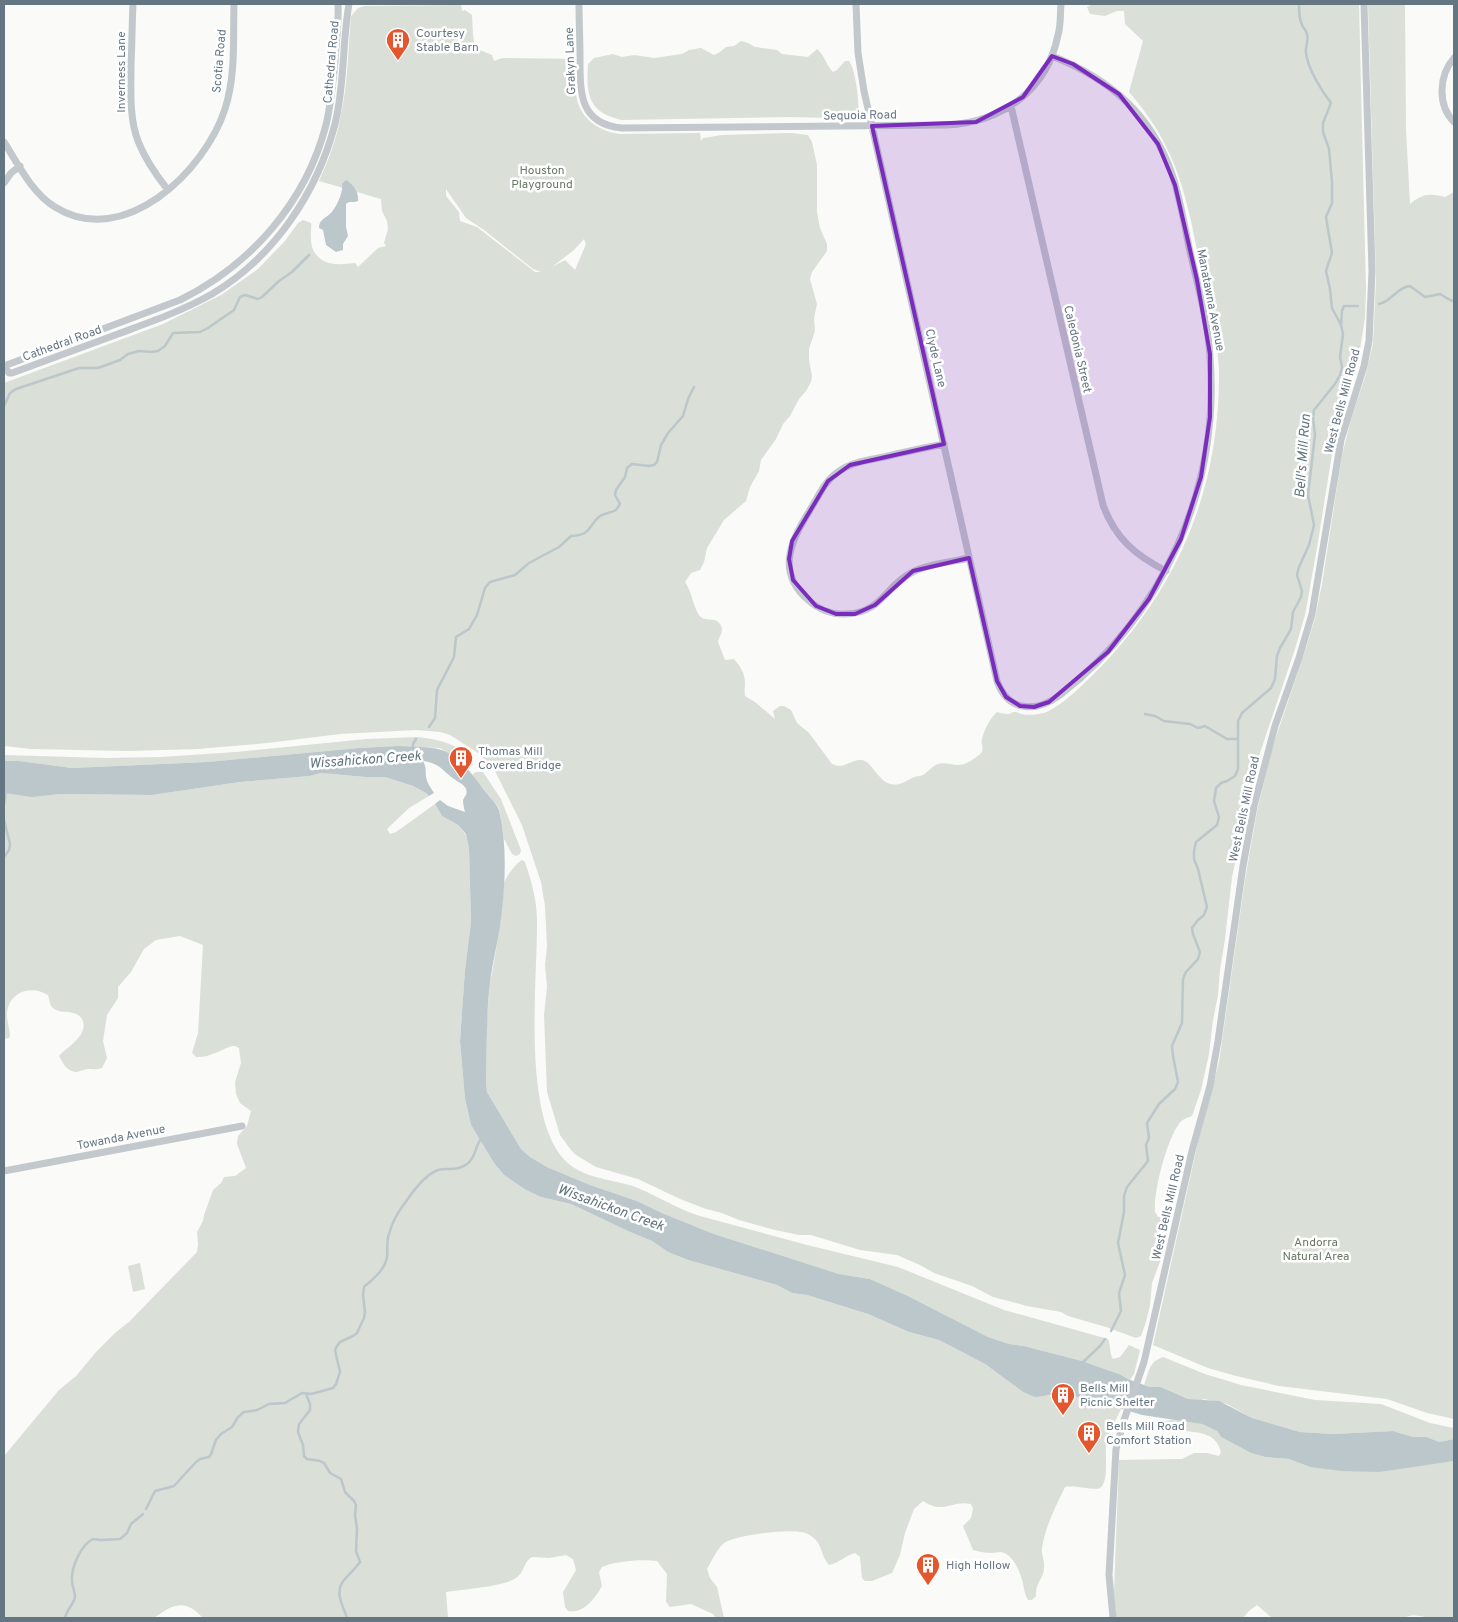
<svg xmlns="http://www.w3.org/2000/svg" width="1458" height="1622" viewBox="0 0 1458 1622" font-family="Overpass,sans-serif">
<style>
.green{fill:#dadfd7;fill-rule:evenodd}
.water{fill:#bbc7cb}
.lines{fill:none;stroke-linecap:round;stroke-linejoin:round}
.stream{stroke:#bbc7cb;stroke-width:2.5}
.minor{stroke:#c3c8cc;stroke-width:7}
.marked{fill:#7b2cbf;fill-opacity:0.2;stroke:#7b2cbf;stroke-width:4;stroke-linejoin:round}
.labels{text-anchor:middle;stroke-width:5;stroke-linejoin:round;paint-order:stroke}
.poi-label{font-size:12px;fill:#657683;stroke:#fff;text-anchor:start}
.street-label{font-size:12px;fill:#657683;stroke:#fff}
.park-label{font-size:12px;fill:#687a64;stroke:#fff}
.water-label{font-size:14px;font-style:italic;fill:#60757c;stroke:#fff}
</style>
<rect width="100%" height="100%" fill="#fafaf8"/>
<path class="green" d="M1093,4h266l7,286 -1,28 -6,37 -25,86 -17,107 -12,67 -10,34 -36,107 -27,121 -7,62 -5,31 -2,25 -5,25 -4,34 -8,36 -9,26c-5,2 -10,3 -13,8 -12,15 -26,69 -24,88l3,5 9,-1 1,9 -4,26 -12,32 -2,22 -4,17 -5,14 -5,2 -30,-11 -38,-11 -7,-4 -34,-6 -34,-9 -21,-11 -38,-13 -14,-8 -23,-10 -37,-5 -49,-15h-12l-24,-5 -36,-10 -17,-7 -16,-4 -26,-10 -42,-20 -42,-12 -20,-12 -5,-5 -11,-15 -13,-43 -3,-77 3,-28 -2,-22 2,-19 -2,-40 -4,-24 -19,-57 -27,-54 -17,-18 -28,-18 -10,-3 -24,-2 -76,4 -73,9 -69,6 -70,2 -97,-2 -27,-3v-363l159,-59 58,-29 37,-26 27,-28 13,-18 5,-3 8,3c1,5 -1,10 0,16 0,18 15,27 32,25 4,0 8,-1 12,-1l3,4 20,-19 8,-2 -2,-3 4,-14 -1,-8 -5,-10 -1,-12 -62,-18c9,-20 17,-40 21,-62 8,-33 8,-69 11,-103l7,-8 6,-2 97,-1 1,6 3,-1 7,5 1,20 2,13 17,7 2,6 8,-3 73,1c1,12 -1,27 2,40 4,20 23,33 43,35l80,-1 1,8 2,-3 19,-3 69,-2 17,2 4,7 5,23v47l3,16 7,16v7l-15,21 -2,7 7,25 -3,14 1,13 -6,18v11l3,16 -1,6 -5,9 -7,8 -9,17 -7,8 -7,15 -15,21 -2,11 -9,16 -4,14 -22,19 -17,28 -3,14 -4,8 -9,3 -6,9c7,10 8,24 14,33 5,8 16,1 21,9 5,7 -1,12 -2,18l7,18 9,-1c6,7 11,14 11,24 0,5 -1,7 0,13l10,6 20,17 -2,-8 7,-5h4l7,4 6,13 12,10 23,31c13,6 18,-5 29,-4 10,0 17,21 29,24 10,2 14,-2 22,-6 3,-2 7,-1 11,-3 5,-3 9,-9 15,-11 7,-2 13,1 19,1 8,1 19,-7 24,-12 4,-5 -1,-9 1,-14 3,-11 7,-19 15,-27 3,1 7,2 11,2 2,0 4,-2 7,-2 3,0 4,2 7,2 6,2 17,0 22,-1 20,-7 52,-41 66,-56 74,-81 110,-177 109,-286 -1,-23 -6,-48 -11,-71 -2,-8 -6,-17 -8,-25 -2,-10 -2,-20 -4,-30 -12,-62 -25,-105 -67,-153l14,-51 -18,-17 -1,-13h-7l-12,5 -15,-2 -3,-7zM446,189l20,29 18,12 49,39 8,3h-6l-58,-45 -17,-6 -1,-9 -13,-16zM584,239l2,5 -11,26 -10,-10 -13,7 22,-17z
M1368,4h37l1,125 4,75c12,-10 19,-11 35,-7l9,-5v1227l-27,-6 -40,-14 -108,-13 -43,-10 -28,-8 -55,-23 45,-203 21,-80 26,-182 12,-69 15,-62 34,-101 9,-30 7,-34 20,-129 10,-39 13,-39 8,-33 3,-65z
M741,41l7,2 7,4 22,3 5,4 26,3 9,-8c8,7 9,16 16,23l4,-2 8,-9h4c6,6 11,43 9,52l-10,4 -15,1 -44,-1 -167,3c-34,-7 -36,-26 -34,-56l6,-6 19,-4 9,3 12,-2 20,3 28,-4 7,-4 12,-2 13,7 6,-3 6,-5 8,-1z
M418,737c18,2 49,8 55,28l-6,4 -9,-11 -18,-10 -42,-2 -39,2 -152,14 -135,6 -53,-7h-15v-6l102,3 56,-1 74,-5 130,-13z
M476,772h7l18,27 20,51 -1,4 -4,2 -4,-2 -8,-15 -5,-31 -27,-33z
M321,773l44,4h20l28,9 13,7 3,3 -20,12 -22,21 3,5 6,-2 39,-28 7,12 16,9 8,10 3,14 2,73 -6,48 -5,71 5,58 6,26 23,38 10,12 22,15 15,7 30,7 59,28 22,9 16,11 20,8 89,25 15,8 15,2 61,19 41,18 30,8 46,24 38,28 25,4 12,-2 30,5 31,10c-5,12 -14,24 -15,37 -1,9 3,36 -6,42 -5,3 -25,-3 -35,-1 -9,19 -20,40 -23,61 -1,7 3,13 2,20 0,11 -9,14 -8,28l-4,4h-4c-5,-9 -4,-18 -8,-26 -2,-7 -9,-19 -16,-21 -4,-2 -7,0 -12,0 -6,0 -13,-1 -19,-3l-10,-24 8,-8 2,-9 -2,-5c-20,-4 -27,11 -48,-3l-9,8 -9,24 -5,22 -8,18 -20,8h-7l-3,-3 -2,-21 -5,-4c-10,3 -16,10 -26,12 -10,-12 -5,-22 -21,-31 -13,-7 -72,1 -84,9 -8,7 -12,18 -17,26l3,9 7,9 7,31h-8l-3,-4 -22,-10 -21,3 -4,-5 1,-28 -10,-13c-14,-2 -43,0 -55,6l-3,5 3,14c-7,12 -18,28 -34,25l-3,-4 -2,-15 13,-22 -3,-11 -7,-4 -17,3 -17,-1c-9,5 -7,15 -16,21 -14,9 -52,11 -70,14l2,26h-245c-18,-20 -30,-14 -49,0h-150v-162l55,-66 17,-14 20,-24 20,-20 13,-10 68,-70 1,-8 -1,-12 6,-11 1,-6 9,-25 8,-7 3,-6 11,-1 11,-8 -9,-24 1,-8 9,-10 4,-15 -11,-8 -4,-9 -1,-12 6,-19 -2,-15 -4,-2h-3c-12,4 -23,12 -36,11l-4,-4 6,-20 5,-88 -23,-9 -24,4 -12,9 -13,23 -13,15v11l-11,17 -4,26 4,17 -5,10c-6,2 -7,1 -13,1 -4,0 -8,2 -12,3 -10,0 -14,-9 -18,-16 6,-7 14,-11 20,-19 7,-8 7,-21 -6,-24 -6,-2 -12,0 -19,-4 -5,-4 -4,-9 -6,-14 -16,-10 -38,-4 -41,17 -1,8 3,16 3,24l-1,2 -5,1v-246l28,3 28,-2 92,1 88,-13 70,-6z
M522,860l3,2 2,6c5,16 10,34 10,52 1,59 -18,211 36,247 19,13 45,13 65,21 21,9 40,21 62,28l107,29 91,22 106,43 104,29c3,7 1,13 5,20l7,-2 9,-12 11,5 -6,24 -4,6 -11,-6 -37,-13 -58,-15 -15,-2 -21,-7 -80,-41 -38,-17 -31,-5 -125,-40 -52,-21 -25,-12 -47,-16 -43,-18 -17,-10 -9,-8 -34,-57 -1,-10 1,-65 3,-33 10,-57 4,-44c2,-6 12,-20 18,-23z
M140,1263l5,26 -12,3 -5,-26z
M1163,1357l42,17 36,11 74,15 66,4 49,19 24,5v11l-15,3 -12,-5h-14l-20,-6 -60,3 -33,-2 -48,-14 -25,-14 -23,-5 -6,2 -10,-2 -27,-12h-11l-6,-2c5,-12 4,-23 19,-28z
M1171,1420h13l18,4 15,7 4,6 30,16 14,4 24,2 21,8 105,-1 39,-5v157h-22l-19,-3 -11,3h-130l-15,-13 -8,6 -6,7h-127l-2,-26 5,-132 63,-1 12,-6h13l12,3 2,-4c-6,-29 -46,-16 -66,-26l3,-4z"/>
<path class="water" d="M346,180c7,4 13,12 12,21l-3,1h-6l-3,2v23l2,9 -5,8v6l-7,2 -10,-7 -3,-15 -4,-2c0,-9 6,-9 12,-15 5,-5 13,-22 11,-29z
M398,746c48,2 53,0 83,40 4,6 17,19 18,24 9,38 6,78 1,117 -3,19 -8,37 -10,56 -4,33 -3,66 -4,99l1,10 34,57 9,8 17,10 43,18 47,16 25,12 52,21 125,40 31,5 38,17 80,41 21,7 15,2 58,15 37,13 11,6 20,7h11l27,12 31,2 33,17 48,14 33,2 60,-3 20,6h14l12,5 15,-3v22l-75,11 -38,-1 -31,-4 -21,-8 -24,-2 -14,-4 -30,-16 -4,-6 -15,-7 -60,-9 -52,-16 -30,-5 -25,3 -12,-5 -38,-28 -46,-24 -30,-8 -41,-18 -61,-19 -15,-2 -15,-8 -89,-25 -20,-8 -16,-11 -22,-9 -59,-28 -30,-7 -15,-7 -22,-15 -10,-12 -23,-38 -6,-26 -5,-58 5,-71 6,-48 -2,-73 -3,-15 -8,-9 -16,-9 -7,-12 5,-4 8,6 17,6c-1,-3 -2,-9 -2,-12 2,-4 5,-6 3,-11 -2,-5 -8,-7 -12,-10 -12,-9 -15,-16 -31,-18 4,8 2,8 3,16 1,6 5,11 8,16l-5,3 -3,-3 -13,-7 -28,-9h-20l-44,-4 -11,3 -70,6 -88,13 -92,-1 -28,3 -28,-4v-32h15l53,7 135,-6 152,-14z"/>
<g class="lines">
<path class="stream" d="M1379,304c12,-2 18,-17 31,-18l15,11 15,-3 10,6 4,1
M1341,325l1,-14 2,-5h14
M4,406l6,-13 6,-4 63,-21h19l22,-8 8,-6 11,-3 13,1 6,-1 7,-5 8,-13 27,-1 8,-4 26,-18 6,-13 5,-2 13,4 4,-2 17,-16 13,-9 17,-17
M1145,714l10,2 9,5 26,3 8,4 7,-2 22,13h10
M429,727l6,-9 2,-28 17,-33 2,-20 13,-8 8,-14 8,-27 5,-6 25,-7 14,-12 30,-16 12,-11c22,-1 16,-10 29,-20 5,-3 11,-3 16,-6l4,-6 -5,-9 1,-5 9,-13 2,-9 5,-4 17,2 5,-1 3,-3 4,-17 7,-12 15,-17 5,-17 6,-12
M413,749v-5l3,-5
M4,804l2,-13
M4,820l6,24 -1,6 -5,7
M1111,1331l10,-20 -2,-18 6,-18 -7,-32 6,-31v-16l3,-9 21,-26 -2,-16 3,-7 -2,-15 12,-19 16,-15 3,-7 -5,-26 -1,-10 10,-23 1,-44 3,-7 12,-13 2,-7 -7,-18 -1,-6 6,-8 6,-5 3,-8 -9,-38 -4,-10v-8l2,-9 21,-17 2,-8 -5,-16 2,-13 5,-5 6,-2 8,-5 3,-7v-48l4,-8 29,-25 4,-9 2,-23 3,-8 11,-19 2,-17 8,-15 1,-6 -5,-16 2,-8 10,-22 5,-20 -6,-30 7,-60 -2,-17 1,-8 21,-26 5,-9 2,-8 -2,-10 3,-23 -2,-9 -9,-17 -2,-19 -4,-18 6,-18 -6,-36 6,-14v-21l-3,-33 -6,-17v-9l8,-20c-10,-13 -23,-34 -25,-50 -1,-6 3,-13 1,-19 -1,-4 -2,-4 -4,-7 -4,-7 -4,-15 -4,-23
M1082,1363l18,-17 5,-7
M306,1394l4,10v6l-11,14 -1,8 5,13 1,11 3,3 13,2 4,2 6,10 11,6 4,13 9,9 2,4 -1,10 2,14 -1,22 4,11c-5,7 -11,12 -16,18 -10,12 -1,26 3,38
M146,1509l9,-18 19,-5 22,-24 4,-3 9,-2 2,-3 5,-14 5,-6 11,-7 6,-10 6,-5 13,-2 12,-6 16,-1 17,-10 9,1 22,-6 3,-4 4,-12 -5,-22 2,-4 3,-4 13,-6 4,-3 7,-15 1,-6 -2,-17 1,-8c9,-8 21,-17 23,-30 1,-8 -1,-16 2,-23 3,-12 11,-25 18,-34 7,-10 19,-26 31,-30 11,-2 20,1 29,-6 10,-7 7,-18 15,-26
M65,1618c2,-9 9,-14 10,-21 0,-6 -3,-11 -3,-16 -1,-14 9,-36 21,-42l8,1 19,-1 7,-6 4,-9 12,-10"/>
<path class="minor" d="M133,4c-1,20 -1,41 -2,61 0,26 -2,52 7,76 7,18 18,34 30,49
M579,4c0,18 1,36 1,54 0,34 -1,66 42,70l325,-3c56,-3 100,-35 111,-90 3,-10 2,-21 3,-31
M856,4l2,49 6,38 133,590c11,31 39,32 63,14 104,-81 160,-207 150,-338 -2,-37 -13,-74 -21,-110 -5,-24 -9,-49 -17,-73 -21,-60 -62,-95 -120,-118
M1454,58c-15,17 -17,47 0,64
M1011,106l92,399c12,33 32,50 63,66
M4,142c14,22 28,51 51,65 69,43 150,-36 170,-98 11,-34 8,-70 9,-105
M4,183l7,-10 9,-7
M4,366l5,7h3c35,-13 71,-26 106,-39 32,-12 64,-23 94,-40 62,-37 105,-101 123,-170 10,-40 7,-81 14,-120
M4,366l176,-66c71,-35 126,-98 146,-175 5,-21 7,-43 9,-64 1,-19 4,-38 3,-57
M944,444c-20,4 -40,8 -60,13 -15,3 -33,5 -46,15 -12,8 -18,21 -25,33 -19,31 -40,64 -5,95 10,9 24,15 38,14 36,-1 39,-28 65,-41 15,-9 41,-11 58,-15
M4,1171l238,-45
M1113,1618l-4,-43 7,-126 7,-26 21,-61 48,-211 18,-65 8,-45 25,-175 11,-60 21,-80 24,-68 13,-44 29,-174 23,-74 5,-25 3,-70 -8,-267"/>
</g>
<path class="marked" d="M1052,56l21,8 46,30 39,50 17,41 22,95 13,74v63l-9,60 -20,62 -32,60 -41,53 -59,50 -15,5 -14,-1 -14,-9 -9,-16 -28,-123 -56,13 -38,34 -20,9h-19l-20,-8 -23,-26 -4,-21 3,-18 36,-60 22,-16 94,-21 -72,-318 104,-4 47,-25z"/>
<defs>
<g id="building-pin" transform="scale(1.25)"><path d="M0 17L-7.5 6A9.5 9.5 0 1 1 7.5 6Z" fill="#e4572e" stroke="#fff"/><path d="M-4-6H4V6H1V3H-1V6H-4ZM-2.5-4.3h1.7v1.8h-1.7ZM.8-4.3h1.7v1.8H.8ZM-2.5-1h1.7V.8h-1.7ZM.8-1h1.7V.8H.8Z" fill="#fff"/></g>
</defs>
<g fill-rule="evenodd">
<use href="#building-pin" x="398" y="40"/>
<use href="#building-pin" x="461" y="758"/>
<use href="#building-pin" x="1063" y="1395"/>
<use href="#building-pin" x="1089" y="1433"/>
<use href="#building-pin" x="928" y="1565"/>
</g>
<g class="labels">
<g class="poi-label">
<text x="416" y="37">Courtesy<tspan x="416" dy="14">Stable Barn</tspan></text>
<text x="478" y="755">Thomas Mill<tspan x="478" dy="14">Covered Bridge</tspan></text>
<text x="1080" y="1392">Bells Mill<tspan x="1080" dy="14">Picnic Shelter</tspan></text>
<text x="1106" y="1430">Bells Mill Road<tspan x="1106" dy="14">Comfort Station</tspan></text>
<text x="946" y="1569">High Hollow</text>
</g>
<g class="street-label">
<text transform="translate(219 61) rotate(-85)" y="4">Scotia Road</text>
<text transform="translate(570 61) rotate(-92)" y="4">Grakyn Lane</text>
<text transform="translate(331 62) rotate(-85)" y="4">Cathedral Road</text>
<text transform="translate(121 72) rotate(-90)" y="4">Inverness Lane</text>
<text transform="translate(860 115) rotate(-1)" y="4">Sequoia Road</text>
<text transform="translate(1211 300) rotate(79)" y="4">Manatawna Avenue</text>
<text transform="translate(62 343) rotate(-20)" y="4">Cathedral Road</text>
<text transform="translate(1078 349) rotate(77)" y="4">Caledonia Street</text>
<text transform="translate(936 358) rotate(77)" y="4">Clyde Lane</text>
<text transform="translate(1342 401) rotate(-75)" y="4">West Bells Mill Road</text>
<text transform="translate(1244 809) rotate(-78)" y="4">West Bells Mill Road</text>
<text transform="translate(121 1137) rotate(-11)" y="4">Towanda Avenue</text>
<text transform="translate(1168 1207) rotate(-77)" y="4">West Bells Mill Road</text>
</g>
<g class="park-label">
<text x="542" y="174">Houston<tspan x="542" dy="14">Playground</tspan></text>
<text x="1316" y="1246">Andorra<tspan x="1316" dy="14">Natural Area</tspan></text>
</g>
<g class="water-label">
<text transform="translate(1302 456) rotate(-86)" y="5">Bell's Mill Run</text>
<text transform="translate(365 759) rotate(-4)" y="5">Wissahickon Creek</text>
<text transform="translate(611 1207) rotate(20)" y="5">Wissahickon Creek</text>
</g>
</g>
<rect width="1458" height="1622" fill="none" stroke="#657683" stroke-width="10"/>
</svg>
